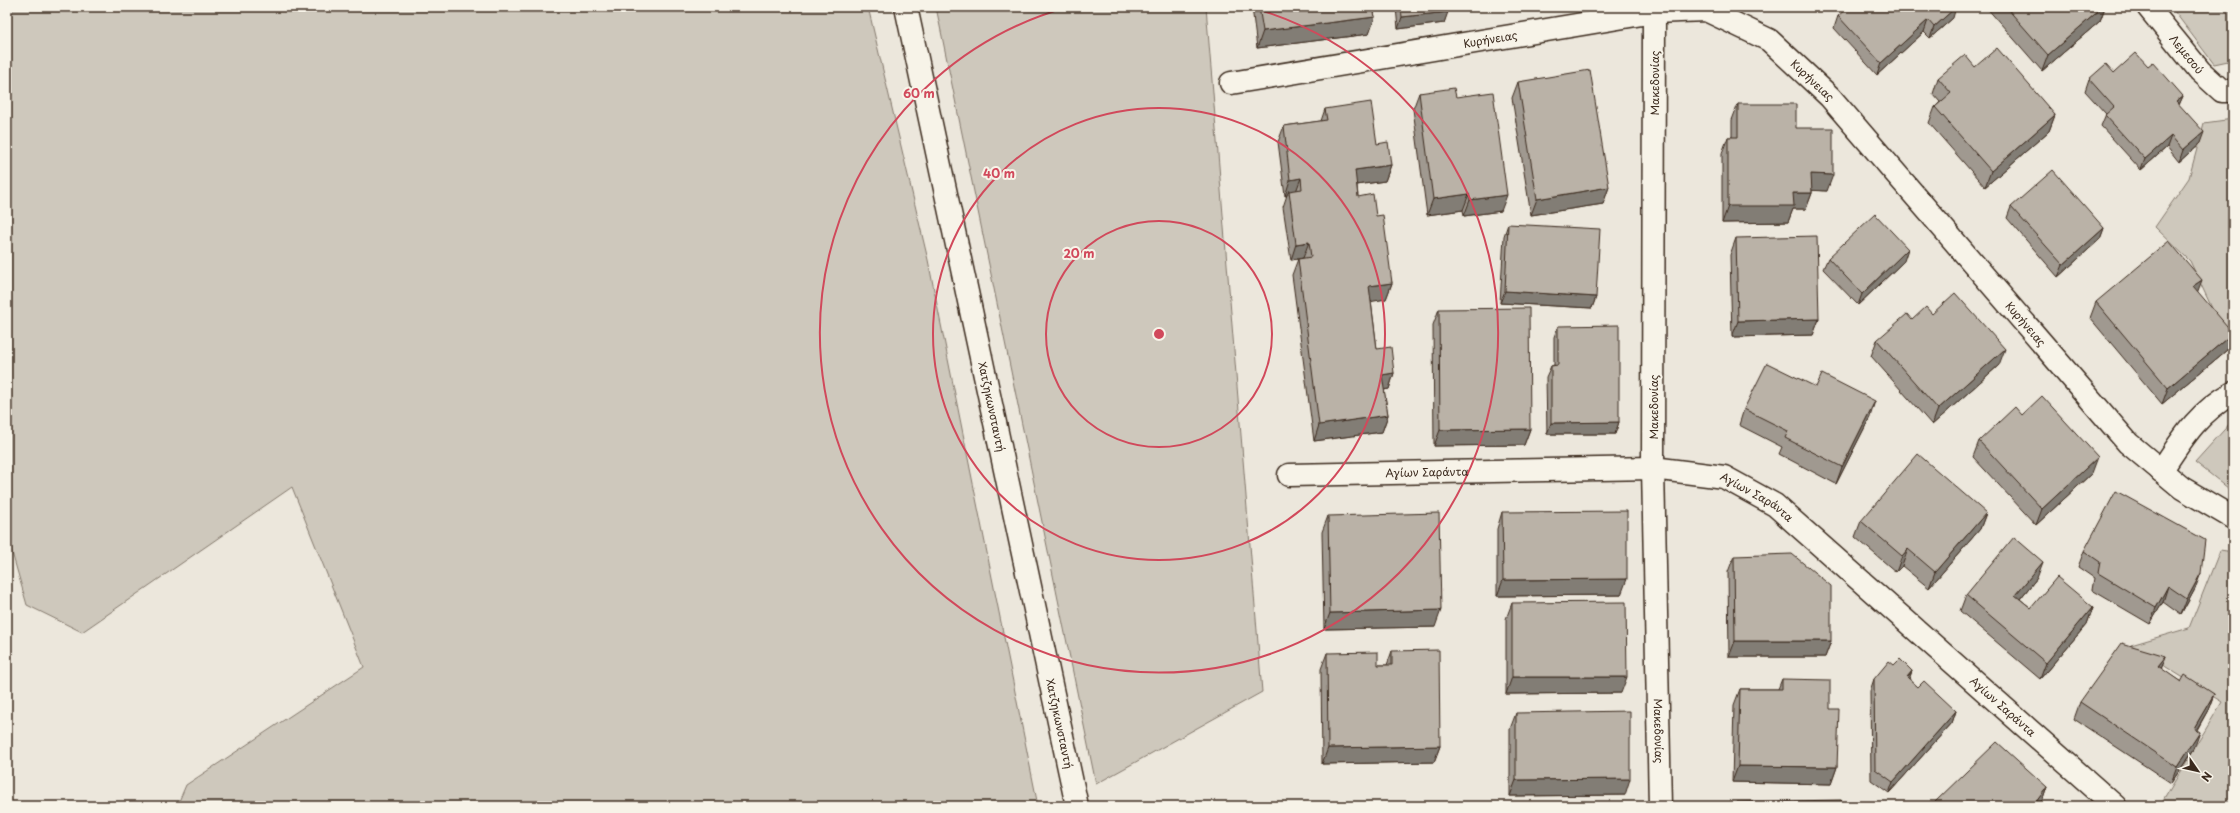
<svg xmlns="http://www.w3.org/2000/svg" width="2240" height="813" viewBox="0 0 2240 813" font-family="'Playpen Sans',sans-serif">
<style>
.green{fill:#cec8bc;stroke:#84796d}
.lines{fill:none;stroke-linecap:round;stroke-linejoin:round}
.minor-casing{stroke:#3b2a1e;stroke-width:25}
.minor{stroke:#f7f3e8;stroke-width:22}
.wall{fill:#a09990;stroke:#3b2a1e}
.shaded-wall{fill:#827d75;stroke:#3b2a1e}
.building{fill:#bab2a7;stroke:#3b2a1e}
.ring{fill:none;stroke:#d1495b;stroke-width:2}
.labels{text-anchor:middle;stroke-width:4;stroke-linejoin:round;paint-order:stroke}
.street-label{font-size:11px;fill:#3b2a1e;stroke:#f7f3e8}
.centre{fill:#d1495b;stroke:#f7f3e8;stroke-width:2}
.ring-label{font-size:12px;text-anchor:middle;font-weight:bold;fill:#d1495b;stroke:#f7f3e8;stroke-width:4;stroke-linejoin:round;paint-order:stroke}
</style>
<rect width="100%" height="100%" fill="#ece7dc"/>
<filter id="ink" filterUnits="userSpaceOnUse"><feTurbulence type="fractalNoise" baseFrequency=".025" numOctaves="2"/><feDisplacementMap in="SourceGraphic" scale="8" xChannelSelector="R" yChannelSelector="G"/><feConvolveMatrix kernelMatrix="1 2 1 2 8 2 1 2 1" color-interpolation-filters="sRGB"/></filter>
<g filter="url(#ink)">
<path class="green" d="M7,7h861l60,253 110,546h-861l9,-21 178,-118 -72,-180 -210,145 -55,-27 -20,-70z
M936,7h270l56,685 -166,92z
M2171,7h62v53l-19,4z
M2233,119v234l-43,-92 -35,-34 34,-49 15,-55z
M2233,420v72l-38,-30z
M2220,550l13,2v254h-73l62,-104 -91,-57 58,-17z"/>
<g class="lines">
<g class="minor-casing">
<g id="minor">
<path id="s1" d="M906,7l171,799"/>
<path id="s2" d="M1654,7l-1,461 7,338"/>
<path id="s3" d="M2148,7l52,64 22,20h11"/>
<path id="s4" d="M1231,83l423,-71 52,-2 63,30 61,57 298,346 54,45 51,30"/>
<path d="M2161,471c21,-32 37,-59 72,-78"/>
<path id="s5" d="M1289,475l364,-7 71,9 51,28 340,301"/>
</g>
</g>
<use href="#minor" class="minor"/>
</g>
<path class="wall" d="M1252,7h121l2,10 -6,17 -112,14z
M1396,7h64l-1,2 -11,1 -4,13 -46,6z
M1986,7h119l-5,14 -58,50z
M1838,16l115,2 -23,20 -6,-6 -47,43 -43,-47z
M2148,66l35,30 -4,9 21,38 -21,19 -12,-15 -26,23 -40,-44 5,-12 -21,-23 4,-12 25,-6z
M1975,67l80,48 -6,16 -64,56 -56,-64 6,-16 5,-5 -7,-8 5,-16z
M1518,82l91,105 -6,17 -72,11 -19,-117z
M1419,93l37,4 45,114 -37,5 -1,-6 -36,5 -14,-106z
M1738,104l58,24 31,63 -15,-1v3l-6,16h-13l-5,13 -66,1v-70l6,-16h4v-17z
M1325,109l52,35 14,21 -6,16 -28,4 1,12 18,19 16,67 -6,16 -15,2 6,48 17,24 -5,16 -5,1 4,25 -6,17 -68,9 -22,-166 6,-16 -7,1 -8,-53 4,-12 -2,1 -7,-54 6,-16 37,-5z
M2011,207l93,21 -4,11 -42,38 -51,-59z
M1508,224l88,73 -4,11 -92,-5 4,-67z
M1736,238l83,81 -6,16 -81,2 -2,-82z
M1828,258l76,3 -46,44 -35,-36z
M2096,302l137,31 -6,17 -65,54 -72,-86z
M1439,309l91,120 -6,16 -90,1 -1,-121z
M1932,314l67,51 -67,60 -61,-69 6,-16 35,-20z
M1558,326l61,96 -4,12h-68l-1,-57 5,-11 3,-1v-28z
M1744,409l126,8 -34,67 -57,-30 3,-7 -43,-22z
M1979,441l113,32 -56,52 -63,-68z
M1502,512l119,83 -124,1v-67z
M1986,513l-6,16 -51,59 -27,-22 -6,6 -41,-35 6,-16z
M1328,516l107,111 -111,2 -2,-97z
M2084,551l111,38 -14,26 -18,-13 -13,22 -58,-34 2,-12 -16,-11z
M1734,556l97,85 -6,16h-96l-1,-85z
M2037,578l-17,21 11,9 62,-1 -6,17 -47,55 -80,-68 6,-16z
M1512,603l109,90 -115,1v-75z
M1392,651l48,95 -6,16 -112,2 -1,-95 6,-16 51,12h9z
M2166,656l-5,13 20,13 33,12 -6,16 -11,20 -3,19 -23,34 -97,-64 6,-17z
M1894,665l18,6 -3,8 9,8 38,24 -4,12 -63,70 -18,-13 -1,-89 4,-12z
M1782,679l48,30 7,58 -6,17 -99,-2 2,-77 6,-16h38z
M1516,713l109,82 -115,1v-67z
M2047,787l-4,12 -6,7h-104l2,-4z"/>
<path class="shaded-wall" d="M1444,7h16l-1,2 -16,2z
M1956,7l-3,11 -23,20 4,-11z
M2103,7h2l-5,14 -58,50 6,-16z
M1448,12l-4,11 -46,6 4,-12z
M1375,17l-6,17 -112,14 6,-17z
M1928,20l-4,12 -47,43 4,-12z
M2183,96l-5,11 -2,-6z
M2055,115l-6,16 -64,56 6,-16z
M2204,132l-4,11 -21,19 4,-12z
M2171,136l-4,11 -26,23 4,-11z
M1391,165l-6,16 -36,5 6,-16z
M1811,174l22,1 -6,16 -21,-1z
M1301,178l-6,16 -6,-3 -2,4 -2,1 5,-16z
M1609,187l-6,17 -72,11 6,-16z
M1793,193h19l-6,16h-13l-5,13 -66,1 6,-17z
M1469,194l-6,16 -36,5 6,-16z
M1507,195l-6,16 -37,5 6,-16z
M2104,228l-4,11 -42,38 5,-12z
M1309,242l-6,16 -12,2 5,-16z
M1908,249l-4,12 -46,44 4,-11z
M2202,280l-6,16 -3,-10z
M1392,283l-6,16 -23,4 6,-17z
M1505,291l91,6 -4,11 -92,-5z
M1819,319l-6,16 -81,2 6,-16z
M2233,333l-6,17 -65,54 6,-16z
M2005,349l-6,16 -67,60 6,-16z
M1394,373l-5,16 -12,2 5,-16z
M1875,401l-5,16 -34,67 6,-17z
M1388,415l-6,17 -68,9 5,-16z
M1619,422l-4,12h-68l4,-11z
M1530,429l-6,16 -90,1 6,-16z
M2098,457l-6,16 -56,52 6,-16z
M1986,513l-6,16 -51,59 6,-16z
M1908,549l-6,17 -6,6 6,-16z
M2043,562l-6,16 -27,33 5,-16z
M2201,573l-6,16 -14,26 6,-16z
M1627,579l-6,16 -124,1 6,-16z
M2168,586l-5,16 -13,22 6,-16z
M2093,607l-6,17 -47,55 6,-16z
M1441,610l-6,17 -111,2 6,-16z
M1735,641h96l-6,16h-96z
M2166,656l-6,16 -2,-6z
M1912,671l-4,11 -1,-5z
M1512,677h115l-6,16 -115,1z
M2214,694l-6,16 -20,34 6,-16z
M1956,711l-4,12 -63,70 4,-11z
M2200,732l-6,17 -23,34 6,-16z
M1440,746l-6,16 -112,2 6,-16z
M1738,766l99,1 -6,17 -99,-2z
M1630,779l-5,16 -115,1 6,-16z
M2047,787l-4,12 -6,7h-4z"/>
<path class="building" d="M1259,7h114l2,10 -112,14z
M1401,7h47v5l-46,5z
M1848,7h108l-22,20 -6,-7 -47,43 -43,-47z
M2006,7h97l-55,48z
M1997,48l58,67 -64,56 -56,-64 16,-14 -13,-15 27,-23 10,12z
M2136,53l12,13 5,-4 30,34 -7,5 28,31 -21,18 -12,-14 -26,23 -40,-44 9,-8 -25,-28 17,-15 8,9z
M1590,70l19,117 -72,12 -19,-117z
M1454,88l2,9 37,-5 14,103 -37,5 -1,-6 -36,5 -14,-106z
M1371,102l6,42 11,-2 3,23 -36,5 3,27 15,-3 3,22 7,-1 9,68 -23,3 8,63 14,-2 3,26 -12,2 6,40 -69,10 -21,-166 13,-2 -2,-15 -13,2 -7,-53 13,-2 -1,-11 -11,2 -6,-54 43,-6 -2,-11z
M1738,104h58v24h37v47l-22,-1 1,19h-19l1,13h-66v-69h10z
M2053,170l51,58 -41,37 -52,-58z
M1875,214l33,35 -46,45 -34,-36z
M1508,224l92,5 -4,68 -91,-6z
M1817,236l2,83 -81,2 -2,-83z
M2169,241l33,39 -9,6 40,47 -65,55 -72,-86z
M1955,293l50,56 -67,60 -61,-69 30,-26 5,6 14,-13 6,7z
M1529,308l1,121 -90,1 -1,-121z
M1619,325v97l-68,1v-57l7,-1v-39z
M1767,363l49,24 6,-13 53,27 -33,66 -57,-29 3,-7 -44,-22z
M2042,396l56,61 -56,52 -63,-68 36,-34 7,8z
M1918,454l68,59 -51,59 -27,-23 -6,7 -41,-35z
M2116,491l89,49 -4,33 -14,26 -19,-13 -12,22 -58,-35 2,-11 -16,-11z
M1627,511v68l-124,1 -1,-68z
M1439,513l2,97 -111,3 -2,-97z
M2014,537l29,25 -28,33 16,13 26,-31 36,30 -47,56 -80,-68z
M1792,554l39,32v55h-96l-1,-85z
M1626,602l1,75h-115v-74z
M2122,643l44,13 -8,10 23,16 4,-7 29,19 -20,34 6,4 -23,35 -97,-65z
M1439,650l1,96 -112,2 -1,-95 51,-1v13h14v-14z
M1900,659l12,12 -5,6 11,10 6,-6 32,30 -63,71 -18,-13 -1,-90 15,-18 5,4z
M1782,679l48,1v29h9l-2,58 -99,-1 2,-77h42z
M1630,711v68l-114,1v-67z
M1997,742l50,45 -14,19h-94l-4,-4z
M1841,800l1,6h-105v-4z"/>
</g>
<g class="ring">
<circle cx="1159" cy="334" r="113"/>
<circle cx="1159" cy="334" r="226"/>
<path d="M1250 7A339 339 0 1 1 1068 7"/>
</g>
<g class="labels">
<g class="street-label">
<text dy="4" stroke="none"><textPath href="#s4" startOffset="263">Κυρήνειας</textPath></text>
<text dy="4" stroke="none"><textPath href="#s3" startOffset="61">Λεμεσού</textPath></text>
<text dy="4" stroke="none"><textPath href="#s4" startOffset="610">Κυρήνειας</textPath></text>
<text transform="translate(1655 83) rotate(-90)" y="4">Μακεδονίας</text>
<text dy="4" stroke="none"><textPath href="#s4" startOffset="934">Κυρήνειας</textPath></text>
<text dy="4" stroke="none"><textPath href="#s1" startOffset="409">Χατζηκωνσταντή</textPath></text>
<text transform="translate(1654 407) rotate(-90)" y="4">Μακεδονίας</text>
<text dy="4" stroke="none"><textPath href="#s5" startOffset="138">Αγίων Σαράντα</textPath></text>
<text dy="4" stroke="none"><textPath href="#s5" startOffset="474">Αγίων Σαράντα</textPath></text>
<text dy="4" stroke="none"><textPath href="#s5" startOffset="798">Αγίων Σαράντα</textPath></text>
<text dy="4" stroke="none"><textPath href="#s1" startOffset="733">Χατζηκωνσταντή</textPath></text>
<text dy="4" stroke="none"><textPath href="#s2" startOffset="724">Μακεδονίας</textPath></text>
</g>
</g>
<circle cx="1159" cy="334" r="6" class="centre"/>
<g class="ring-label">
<text x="919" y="98">60 m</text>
<text x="999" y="178">40 m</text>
<text x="1079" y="258">20 m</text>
</g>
<rect width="2240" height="813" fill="none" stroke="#f7f3e8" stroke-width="24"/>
<rect x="12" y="12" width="2216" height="789" fill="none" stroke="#3b2a1e" stroke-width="1.5" filter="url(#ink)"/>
<g transform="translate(2198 771) rotate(124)" stroke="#f7f3e8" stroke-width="3" paint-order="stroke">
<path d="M0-3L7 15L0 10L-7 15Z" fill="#3b2a1e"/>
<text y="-6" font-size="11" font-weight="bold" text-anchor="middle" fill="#3b2a1e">N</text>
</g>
</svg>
